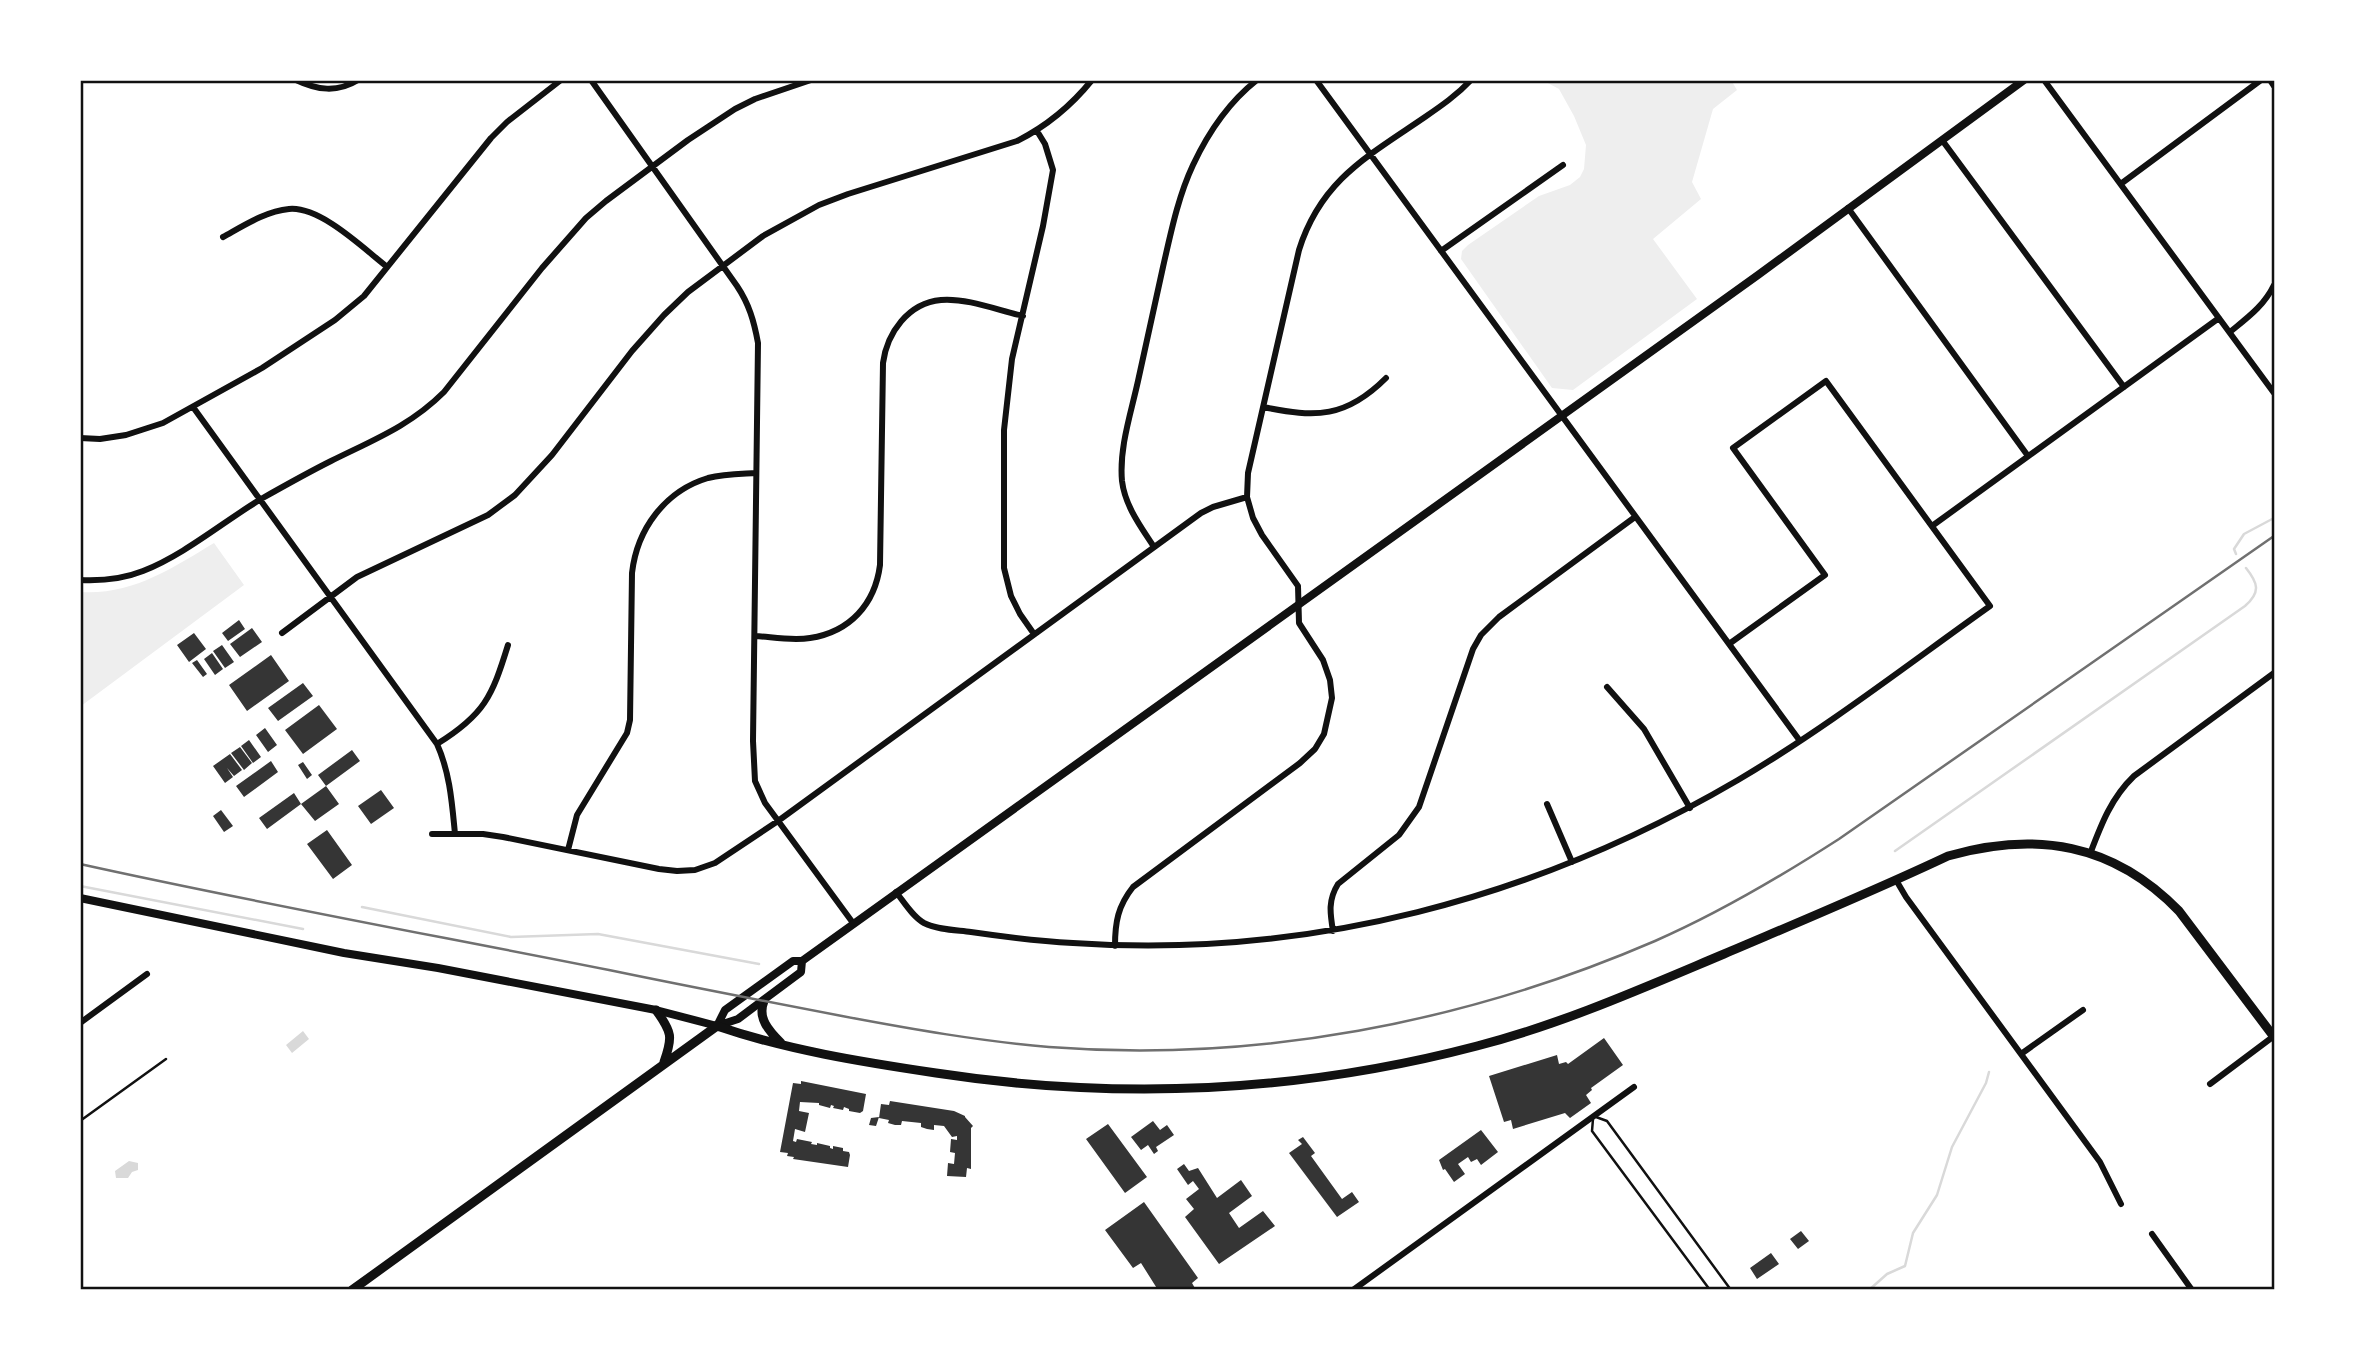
<svg xmlns="http://www.w3.org/2000/svg" width="2355" height="1370" viewBox="0 0 2355 1370" font-family="'Exo 2',sans-serif">
<style>
.green{fill:#eee}
.water{fill:#d9d9d9}
.lines{fill:none;stroke-linecap:round;stroke-linejoin:round}
.stream{stroke:#d9d9d9;stroke-width:2.5}
.building{fill:#353535}
.service{stroke:#111;stroke-width:2.5}
.minor{stroke:#111;stroke-width:6}
.tertiary{stroke:#111;stroke-width:8}
.secondary{stroke:#111;stroke-width:9}
.rail{stroke:#707070;stroke-width:2.5}
.neatline{fill:none;stroke:#111;stroke-width:2.5}
</style>
<rect width="100%" height="100%" fill="#fff"/>
<path class="green" d="M1731,80l6,10 -24,19 -21,73 9,17 -48,40 44,60 -124,91 -21,-2 -91,-129 1,-8 6,-6 71,-49 31,-11 10,-8 4,-8 2,-24 -12,-29 -15,-27 -15,-8z
M214,543l30,42 -163,121v-114c51,3 90,-23 133,-49z"/>
<path class="water" d="M303,1031l6,8 -17,14 -6,-8z
M129,1161l9,2v7l-6,2 -4,6h-12l-1,-7z"/>
<g class="lines">
<path class="stream" d="M2236,554l-2,-5 10,-15 30,-16
M1895,851l350,-245c16,-14 13,-23 1,-38
M80,886l223,43
M362,907l149,30 87,-3 161,30
M1869,1290l18,-16 18,-8 8,-33 24,-38 15,-48 34,-64 3,-11"/>
</g>
<path class="building" d="M239,620l6,9 -17,12 -6,-8z
M252,628l10,14 -22,15 -10,-13z
M194,633l12,16 -17,13 -12,-17z
M222,645l12,17 -9,6 -12,-17z
M212,653l11,16 -8,6 -11,-16z
M271,655l18,26 -42,30 -18,-26z
M197,660l10,14 -4,3 -11,-14z
M303,683l10,13 -35,25 -10,-13z
M319,705l18,24 -34,25 -18,-24z
M265,728l12,17 -9,7 -12,-17z
M249,740l12,17 -8,6 -12,-17z
M240,747l12,16 -8,7 -13,-17z
M352,750l8,11 -34,25 -8,-11z
M230,754l12,16 -8,6 -7,-8 6,9 -8,6 -12,-17z
M271,761l7,11 -34,25 -8,-11z
M303,762l9,13 -5,4 -9,-14z
M326,786l13,18 -24,17 -14,-17z
M381,790l13,18 -23,16 -13,-18z
M294,793l7,11 -34,25 -8,-11z
M221,810l12,16 -9,6 -11,-16z
M327,830l25,35 -19,14 -26,-35z
M1604,1038l19,27 -32,23 1,2 -6,5 5,8 -21,15 -5,-5 -52,16 -2,-9 -7,2 -15,-46 68,-21 2,9 7,-2 2,2z
M801,1081l65,13 -3,17 -3,2 -11,-2v-2l-5,-2 -1,3 -10,-2 1,-2 -3,-1 -1,3 -11,-3v-2l-19,-1 -1,9 10,2 -4,19 -10,-3 -2,12 3,1 1,-3 15,3 -1,2 6,1v-2l13,3v2l3,1v-3l10,2v3l6,1 1,3 -2,12 -55,-8 1,-2 -7,-1 1,-3 -8,-1 13,-69 8,1z
M890,1101l64,10 11,5v1l8,9 -2,2v41l-4,-1 -1,9 -19,-1 1,-13 6,1 1,-11 -5,-1 1,-13 6,1v-4l-5,1 -8,-11 -10,-1v5l-7,-1 -6,-2v-4l-19,-2 -1,4h-6l-7,-2 1,-3 -10,-2 2,-14 8,1z
M879,1117l-3,9 -7,-1 2,-7z
M1153,1121l7,9 7,-5 7,10 -18,12 2,4 -4,3 -6,-9 -7,5 -10,-13z
M1108,1124l39,53 -22,16 -39,-54z
M1481,1130l17,22 -17,13 -4,-6 -6,3 -3,-5 -10,7 7,10 -11,8 -9,-13 -2,1 -4,-10z
M1303,1137l12,16 -4,3 31,43 10,-7 7,10 -22,15 -48,-64 13,-9 -4,-4z
M1184,1164l5,7 9,-3 19,30 24,-18 11,16 -23,17 10,15 24,-17 12,15 -56,38 -34,-47 9,-8 -8,-10 13,-10 -6,-8 -5,4 -11,-16z
M1144,1202l54,76 -6,5 4,7h-38l-17,-27 -8,5 -28,-38z
M1801,1231l8,10 -11,8 -8,-10z
M1771,1253l8,11 -22,15 -7,-11z"/>
<g class="lines">
<path class="service" d="M1596,1117l11,4 124,169
M1593,1119l-1,12 118,159
M80,1121l86,-62"/>
<path class="minor" d="M296,80c21,10 41,13 62,0
M591,80l146,206c12,18 17,35 21,57l-5,398 2,40 10,22 88,120
M1316,80l484,661
M2044,80l230,313
M2270,80l4,6
M1942,140l182,247
M2122,183l139,-103
M1848,208l180,248
M223,237c20,-11 43,-26 66,-28 31,-3 74,39 97,57
M1441,251l122,-86
M2230,332c17,-14 34,-26 44,-47
M193,407l244,337c13,29 15,59 18,90
M1263,407c53,11 83,11 123,-29
M80,438l20,1 26,-4 37,-12 99,-55 73,-48 29,-24 127,-158 16,-16 54,-42
M1932,526l287,-208
M1154,547c-13,-20 -29,-41 -32,-66 -3,-33 9,-68 16,-100 8,-38 17,-76 25,-114 8,-35 15,-70 30,-102 15,-32 36,-63 64,-85
M80,580c21,1 43,-1 63,-9 41,-16 80,-49 118,-72 23,-13 46,-26 70,-38 42,-21 79,-35 113,-69l98,-124 44,-50 20,-17 82,-61 47,-31 20,-10 56,-19
M282,633l75,-56 131,-62 27,-20 37,-40 80,-104 32,-36 24,-23 75,-56 56,-31 29,-11 169,-53c30,-15 54,-35 75,-61
M1034,634l-14,-20 -9,-18 -7,-28v-138l8,-71 31,-133 10,-56 -8,-26 -8,-13
M755,636c17,1 37,5 55,2 40,-6 65,-34 70,-73l3,-202c4,-30 25,-60 58,-63 27,-2 56,10 82,16
M1607,687l37,42 46,79
M437,744c47,-29 55,-47 71,-99
M1547,804l25,58
M432,834h51l20,3 156,32 18,2 18,-1 20,-7 63,-42 423,-308 12,-6 34,-10
M568,850l9,-35 50,-82 3,-13 2,-147c5,-44 33,-82 76,-95 16,-4 32,-4 48,-5
M2090,854c11,-29 21,-56 44,-78l140,-103
M1896,880l10,17 194,265 21,42
M896,892c8,10 17,25 28,31 14,7 32,7 47,9 34,5 67,9 102,11 235,16 462,-44 665,-163 88,-52 169,-115 252,-174l-164,-225 -93,67 92,127 -96,69
M1333,931c-3,-18 -5,-31 5,-47l61,-49 20,-28 54,-158 8,-14 18,-18 136,-100
M1115,946c0,-24 3,-40 18,-59l167,-124 15,-14 9,-15 8,-36 -2,-18 -7,-20 -24,-37 -1,-37 -36,-51 -9,-17 -6,-21 1,-24 51,-223c22,-70 69,-94 126,-133 16,-11 32,-22 46,-37
M80,1023l67,-49
M2021,1054l62,-44
M2210,1084l64,-48
M2152,1234l40,56
M1353,1290l281,-203"/>
<path class="tertiary" d="M80,898l264,55 94,15 218,42 61,16
M717,1026l8,-16 68,-49h9l956,-686 266,-195
M717,1026l21,-7 63,-47 1,-11"/>
<path class="secondary" d="M764,1001c-7,17 5,30 17,42
M656,1010c16,22 17,27 8,52
M352,1290l365,-264c70,24 145,36 219,47 183,28 362,20 541,-27 85,-22 166,-58 247,-92 75,-32 150,-63 224,-98 88,-25 165,-13 231,55l95,126"/>
<path class="rail" d="M80,864c176,39 353,71 529,106 77,16 155,31 233,46 69,13 137,25 207,31 207,16 416,-24 606,-106 64,-28 125,-64 184,-102l435,-303"/>
</g>
<rect width="2355" height="1370" fill="none" stroke="#ffffff" stroke-width="164"/>
<rect x="82" y="82" width="2191" height="1206" class="neatline"/>
</svg>
